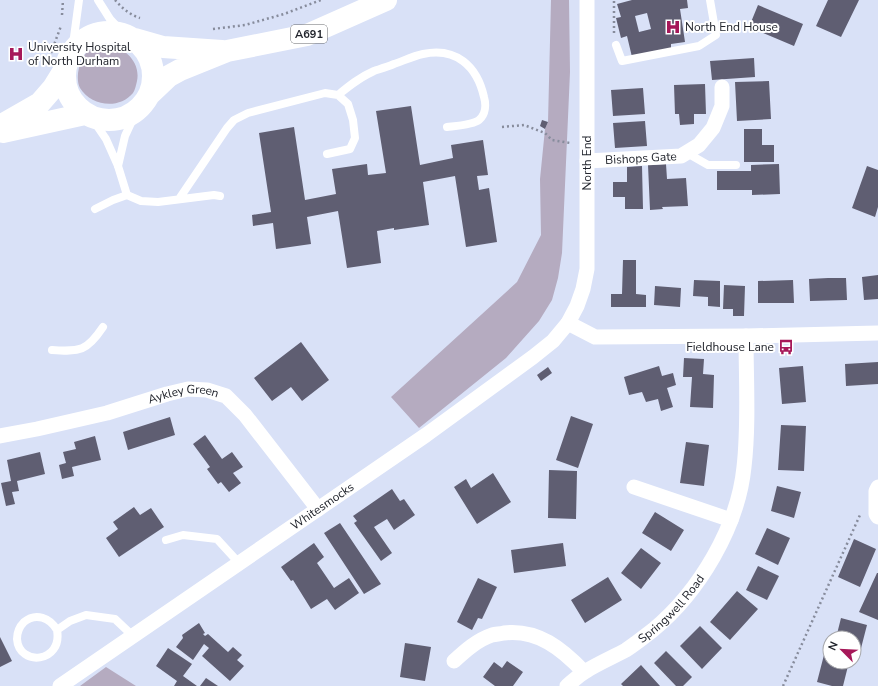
<svg xmlns="http://www.w3.org/2000/svg" width="878" height="686" viewBox="0 0 878 686" font-family="'Nunito Sans',sans-serif">
<style>
.green{fill:#b5abc0}
.building{fill:#5f5e72;fill-rule:evenodd}
.lines{fill:none;stroke-linecap:round;stroke-linejoin:round}
.path{stroke:#878c9c;stroke-width:2.5;stroke-dasharray:2 3;stroke-linecap:butt}
.lane{stroke:#fff;stroke-width:8}
.street{stroke:#fff;stroke-width:15}
.highway{stroke:#fff;stroke-width:22}
.labels{text-anchor:middle;stroke-width:4;stroke-linejoin:round;paint-order:stroke}
.shield{fill:#fff;stroke:#64666b;stroke-width:1}
.shield-label{font-size:11px;font-weight:bold;fill:#21242c}
.poi-label{font-size:12px;fill:#21242c;stroke:#fff;text-anchor:start}
.street-label{font-size:12px;fill:#21242c;stroke:#fff}
</style>
<rect width="100%" height="100%" fill="#d9e1f7"/>
<path class="green" d="M551,0h18l1,72 -8,181 -4,25 -6,22 -13,21 -33,37 -87,70 -28,-31 126,-115 24,-47 -1,-56 5,-50 3,-7z
M105,44c18,2 36,17 32,37 -1,4 -2,9 -4,12 -14,17 -42,13 -53,-5 -6,-12 1,-35 13,-41 4,-2 8,-2 12,-3z
M106,667l30,19h-56z"/>
<path class="building" d="M632,0h55l1,8 -8,1 5,33 -14,2v4l-39,9 -5,-21 -6,2 -5,-20 5,-1 -4,-13zM647,13l4,16 -12,3 -4,-16z
M828,0h31l-18,37 -25,-11z
M758,5l45,19 -9,22 -45,-19z
M754,58l1,19 -43,3 -2,-19z
M769,81l2,38 -34,2 -2,-39z
M705,84l1,30h-12v10l-14,1 -1,-11h-4l-1,-29z
M643,88l2,26 -32,2 -2,-26z
M411,106l9,59 33,-7 -2,-13 32,-5 5,35 -11,1 2,14 10,-2 8,54 -31,5 -11,-71 -32,6 6,43 -35,5v-2l-17,3 4,32 -34,5 -9,-57 -31,6 4,27 -35,5 -3,-26 -20,3 -1,-11 19,-3 -12,-79 35,-6 11,73 31,-6 -4,-25 35,-5 1,11 18,-2 -10,-62z
M542,120l6,2 -3,7 -5,-3z
M645,121l2,25 -32,2 -2,-25z
M744,129h18v16h12v17h-30z
M666,164l1,15 19,-1 2,28 -26,1 1,2 -13,1 -2,-45z
M779,164l1,30 -28,1v-5h-35v-19h34v-6z
M642,166l1,43h-18v-12h-12v-15h14v-15z
M867,166l11,4v37l-3,10 -23,-9z
M623,260h13v34l10,1v12h-35v-13h11z
M878,275v24l-14,1 -2,-23z
M828,278h18l1,22 -37,1 -1,-22z
M694,280l26,1v26l-12,-1v-9l-15,-1z
M793,280l1,23h-36v-22z
M724,285l21,1 -1,30h-11v-7h-10z
M655,286l26,2 -1,19 -26,-2z
M301,342l28,38 -27,21 -11,-14 -19,14 -18,-23z
M684,358l20,1 -1,15 11,1 -1,33 -23,-1 2,-30h-9z
M878,362v22l-32,2 -1,-22z
M659,366l3,10 11,-3 3,12 -9,3 6,19 -12,4 -3,-12 -12,3 -4,-10 -13,3 -5,-18z
M803,366l3,36 -24,2 -3,-36z
M548,367l4,6 -11,8 -4,-6z
M571,416l22,8 -15,44 -22,-8z
M170,417l5,18 -47,15 -5,-18z
M781,425l25,1 -2,45 -26,-1z
M205,435l17,24 10,-7 11,15 -10,6 8,10 -12,9 -8,-10 -3,2 -11,-15 3,-2 -17,-23z
M95,436l6,24 -29,7 2,9 -12,3 -3,-14 7,-2 -3,-11 13,-3 -2,-7z
M686,442l23,3 -5,41 -24,-3z
M40,452l5,22 -28,7 2,10 -7,1 3,12 -9,2 -5,-23 10,-2 -4,-21z
M549,470l28,1 -1,48 -28,-1z
M493,473l18,29 -34,22 -23,-37 12,-8 5,9z
M777,486l24,6 -7,26 -23,-7z
M392,489l8,12 4,-2 11,16 -21,15 -7,-11 -13,8 18,26 -11,8 -27,-38 3,-2 -4,-5z
M134,507l6,8 11,-7 13,19 -45,30 -13,-19 12,-9 -5,-7z
M655,512l29,18 -13,21 -29,-18z
M340,523l41,61 -17,10 -40,-61z
M767,528l23,10 -12,27 -23,-11z
M854,539l22,10 -16,38 -22,-10z
M314,543l10,14 -7,6 17,25 15,-10 10,15 -24,17 -8,-11 -16,10 -18,-29 -2,1 -10,-14z
M563,543l3,23 -52,7 -3,-23z
M641,548l20,15 -20,26 -20,-16z
M758,566l21,10 -12,24 -21,-10z
M877,573h1v47l-19,-8z
M608,577l14,23 -37,23 -14,-23z
M478,578l19,9 -15,32 -4,-1 -6,12 -15,-8z
M737,591l21,18 -28,31 -20,-18z
M841,618l26,7 -8,31 -5,-1v-17h-18z
M199,623l6,10 -2,1 2,2 3,-2 20,18 5,-5 9,8 -5,5 7,6 -14,15 -28,-25 7,-8 -5,-4 -11,16 -17,-13 7,-9 -1,-3z
M700,626l22,22 -20,21 -22,-23z
M0,637l12,24 -12,6z
M405,643l26,4 -6,34 -25,-4z
M168,648l24,16 -9,12 14,10h-23l3,-5 -21,-15z
M666,651l26,26 -9,9h-7l-22,-23z
M825,651l5,2v9h19l-6,24h-11l-15,-4z
M507,661l16,11 -10,14h-18l-12,-9 11,-15 8,6z
M641,665l19,21h-37l-2,-2z
M206,678l12,8h-18z"/>
<g class="lines">
<path class="path" d="M115,0c7,8 15,15 25,18
M62,15l1,-15
M213,29l32,-4 39,-11 37,-14
M614,33v-33
M51,53l10,-27
M502,127l22,-2 21,8 7,7 18,3
M783,686l77,-171"/>
<path class="lane" d="M98,0l12,19 14,15
M616,45l6,16 77,-15 17,-11 -6,-35
M72,52l7,-52
M338,95c11,-9 22,-18 36,-24 6,-2 13,-4 20,-7 9,-3 19,-8 29,-10 33,-7 54,12 61,43 2,7 2,17 -5,23 -6,5 -24,6 -32,7
M91,117l15,22 12,27 9,29
M687,153l21,12h28
M118,166l7,-30 6,-13 11,-16
M179,199l48,-71 7,-8 14,-7 77,-20 13,2 10,9 5,16 2,18 -5,11 -23,5
M95,209l18,-9 14,-5 14,6 17,1 56,-7 6,1
M52,350c28,2 35,1 51,-23
M166,540l17,-5 34,4 22,24
M57,630c-7,-12 -21,-18 -33,-8 -5,5 -7,10 -7,17 2,28 46,24 40,-9l13,-9 16,-6 29,4 18,17"/>
<g class="street">
<path id="s1" d="M587,161l94,-5 18,-11 14,-17 9,-22v-19"/>
<path d="M568,323l27,14 151,-1 132,-3"/>
<path id="s2" d="M0,436l37,-7 70,-16 60,-19 21,-5 19,1 19,6 19,19 73,94"/>
<path d="M634,487l97,33"/>
<path d="M878,487l-2,4v23l2,3"/>
<path d="M454,661c11,-10 23,-21 38,-26 4,-1 8,-1 12,-2 34,-4 58,16 80,39"/>
<path id="s3" d="M60,686l366,-251 107,-78 20,-16 15,-18 9,-17 6,-17 4,-20v-269"/>
<path id="s4" d="M567,686c6,-5 12,-11 19,-15 13,-8 27,-14 40,-21 9,-6 18,-13 27,-20 46,-38 85,-103 91,-163 5,-43 2,-88 2,-131"/>
</g>
<path class="highway" d="M65 76a44 44 0 1 1 88 0a44 44 0 1 1-88 0Z
M135,39l28,8 59,4
M150,94l19,-18 11,-6 47,-19 80,-16 79,-35
M0,126l40,-23 13,-15 13,-21
M3,132l82,-18"/>
</g>
<defs>
<g id="hospital-bare" transform="scale(1.2)"><path d="M-5-5h3v3.5h4V-5h3V5h-3V1.5h-4V5h-3Z" fill="#a61859" stroke="#fff" stroke-width="2.5" paint-order="stroke"/></g>
<g id="bus-bare" transform="scale(1.2)"><path d="M-5-6H5V4H4V6H2V4H-2V6H-4V4H-5ZM-3.5-4V0h7V-4ZM-3.5 1.2v1.5H-2V1.2ZM2 1.2v1.5H3.5V1.2Z" fill="#a61859" stroke="#fff" stroke-width="2.5" paint-order="stroke"/></g>
</defs>
<g fill-rule="evenodd">
<use href="#hospital-bare" x="673" y="27"/>
<use href="#hospital-bare" x="16" y="54"/>
<use href="#bus-bare" x="786" y="347"/>
</g>
<g class="labels">
<rect class="shield" x="291" y="25" width="36" height="18" rx="3"/>
<g class="shield-label">
<text x="309" y="38">A691</text>
</g>
<g class="poi-label">
<text x="685" y="31">North End House</text>
<text x="28" y="51">University Hospital<tspan x="28" dy="14">of North Durham</tspan></text>
<text x="774" y="351" text-anchor="end">Fieldhouse Lane</text>
</g>
<g class="street-label">
<text dy="4" stroke="none"><textPath href="#s1" startOffset="54">Bishops Gate</textPath></text>
<text transform="translate(587 163) rotate(-90)" y="4">North End</text>
<text dy="4" stroke="none"><textPath href="#s2" startOffset="189">Aykley Green</textPath></text>
<text dy="4" stroke="none"><textPath href="#s3" startOffset="318">Whitesmocks</textPath></text>
<text dy="4" stroke="none"><textPath href="#s4" startOffset="131">Springwell Road</textPath></text>
</g>
</g>
<g transform="translate(842 650) rotate(294)"><circle r="19" fill="#ffffff" stroke="#a6a7ab"/>
<path d="M0-3L7 15L0 10L-7 15Z" fill="#a61859"/>
<text y="-6" font-size="11" font-weight="bold" text-anchor="middle" fill="#21242c">N</text>
</g>
</svg>
